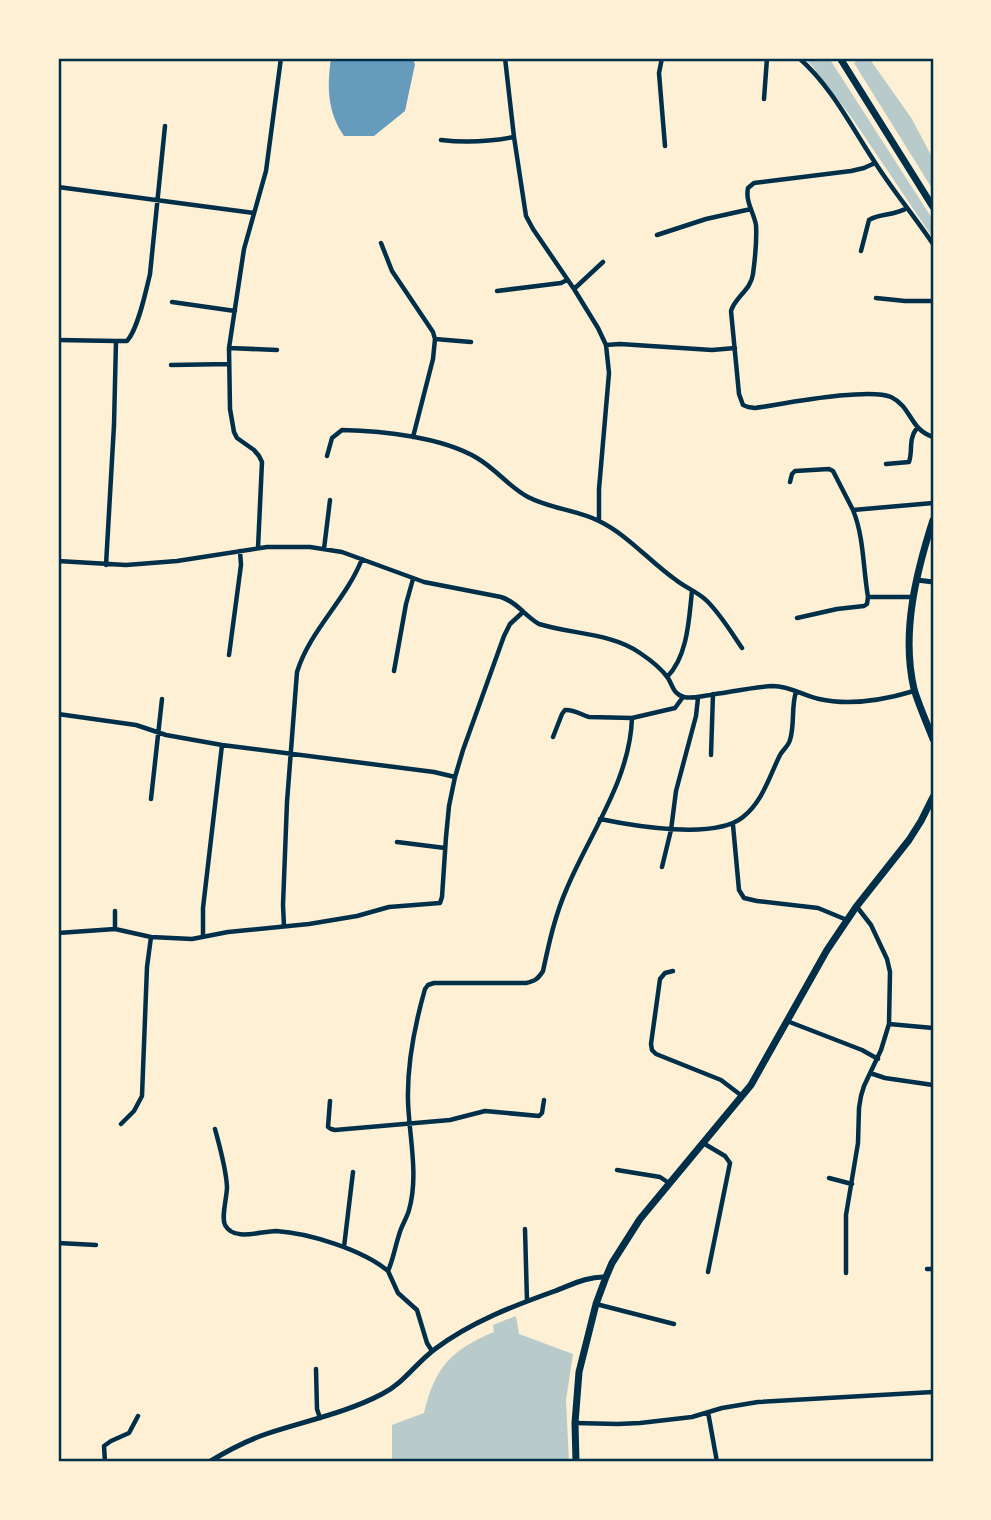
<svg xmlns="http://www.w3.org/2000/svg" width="991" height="1520" viewBox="0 0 991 1520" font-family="'Archivo Narrow',sans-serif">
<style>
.green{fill:#b9caca}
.water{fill:#669bbc}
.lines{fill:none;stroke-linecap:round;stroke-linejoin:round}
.minor{stroke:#003049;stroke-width:4.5}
.tertiary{stroke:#003049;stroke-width:5}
.primary{stroke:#003049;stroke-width:7}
.neatline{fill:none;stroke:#003049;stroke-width:2.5}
</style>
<rect width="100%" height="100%" fill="#fdf0d5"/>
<path class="green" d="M806,58h23l104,162v18l-81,-120z
M860,58h9l43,61 21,40v31l-79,-127z
M516,1316l3,18 54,20 -7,46 3,62h-177v-37l32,-12c11,-46 27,-63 70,-81l-1,-7z"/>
<path class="water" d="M331,58h81l3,6 -10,47 -31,25h-30c-17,-24 -17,-50 -13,-78z"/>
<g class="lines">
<path class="minor" d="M505,58l9,79 12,79 7,13 41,60 24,39 8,17 3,28 -10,116v32
M662,58l-3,15 6,73
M799,58c33,29 53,70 77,106 18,28 39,53 57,80
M764,99l3,-41
M441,140c26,3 47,2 73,-3
M875,163l-11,5 -13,3 -97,12 -6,5c-3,13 6,25 8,37 1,16 -1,34 -3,49 -2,16 -18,23 -22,37l8,83 4,11 5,2 7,1c28,-4 114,-21 136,-11 21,10 18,32 42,40
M58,187l196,26
M657,235l49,-16 45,-10
M381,243l11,28 41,61 2,7 -2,20 -20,78
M861,251l8,-31c11,-7 25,-4 38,-12
M574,289l29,-27
M497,291l64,-8 6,-3
M876,298l29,3h28
M172,302l63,9
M435,339l36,3
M58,340l58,1
M606,345l14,-1 92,6 23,-2
M229,348l48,2
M171,365l58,-1
M327,456l5,-18 10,-8c41,1 100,7 135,28 19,11 32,29 51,39 23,12 49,13 71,24 29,14 51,41 77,59 10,8 22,12 31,21 14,14 24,31 35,47
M886,464l23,-2c4,-11 -1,-23 8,-34
M790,482l2,-8 3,-3 34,-2 4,2 20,39
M258,548l4,-86 -3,-6 -5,-6 -17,-12 -3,-6 -4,-23 -1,-61 15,-99 22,-78 15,-113
M324,549l6,-49
M58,561l68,4 51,-4 90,-14h43l32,5 82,30 77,15c16,5 24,19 38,27 32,10 73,9 101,29 9,6 21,15 28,25 5,8 5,16 16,19 9,2 17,-1 26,-2 21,-3 43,-8 63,-9 17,0 31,10 46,13 31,7 65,1 95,-8
M106,565l8,-140 2,-84h11c11,-12 19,-50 23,-67l15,-148
M868,597c-5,-29 -4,-60 -15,-87l80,-7
M797,618l40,-9 27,-3 3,-2 1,-7h45
M229,655l12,-90 -1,-14
M394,671l12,-67 7,-25
M667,677c21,-21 22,-59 25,-86
M58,714l78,11 30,10 56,10 212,27 21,5
M553,737l9,-23 3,-4c9,-1 16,5 24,7l43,1 43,-10 8,-11
M711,755l2,-61
M151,799l11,-100
M600,819c34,7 115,21 143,-2 19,-15 26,-39 36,-60 3,-7 9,-10 11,-17 5,-16 1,-33 6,-48
M733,825l6,65 5,8 13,3 61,7 29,12
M397,842l48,6
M662,867l9,-37 5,-39 20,-75 2,-18
M115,911v18
M284,926l-1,-21 4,-103 10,-130c13,-42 49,-72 65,-113
M58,933l57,-4 36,8 41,2 36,-7 81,-8 48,-8 32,-9 51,-4 2,-6 4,-60 3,-31 6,-29 8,-27 41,-114 6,-12 13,-12
M203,937v-29l19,-163
M673,971l-8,2 -5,6 -9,65 1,6 4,4 65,26 21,16
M787,1021l75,29 16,9
M889,1024l44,4
M870,1073l15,5 48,7
M330,1101l-2,26 3,2 4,1 115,-10 35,-9 54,5 3,-3 2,-13
M121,1124l13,-13 8,-15 5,-129 4,-30
M215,1129c5,19 11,39 12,58 0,10 -6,31 -2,38 9,17 36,6 51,6 33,2 87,19 112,40
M703,1143l22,13 5,7 -22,109
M617,1170l43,7 9,6
M829,1178l23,6
M525,1229l2,72
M58,1243l38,2
M344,1247l9,-75
M927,1269h6
M846,1273v-58l12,-72 1,-35 2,-12 3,-10 17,-36 8,-26 1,-52 -3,-13 -16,-34 -14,-18
M596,1304l78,20
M432,1351l-5,-8 -10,-33 -19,-17 -10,-22c5,-11 7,-24 11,-36 2,-9 8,-17 10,-25 10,-35 0,-74 -1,-109 -1,-37 7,-77 17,-112l3,-4 6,-2h92c9,-2 12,-4 17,-12 6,-28 12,-56 24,-83 23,-55 63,-108 65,-170
M316,1369l1,40 3,9
M708,1412l9,50
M575,1423l43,1 22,-1 52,-6 30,-9 36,-6 175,-10
M105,1462l-1,-16 7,-5 18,-8 9,-17"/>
<path class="tertiary" d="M917,580l16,2
M209,1462c18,-11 37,-21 57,-28 39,-13 80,-21 116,-40 21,-10 34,-31 53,-45 36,-27 78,-43 120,-58 16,-6 33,-15 51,-14"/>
<path class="primary" d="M840,58l93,149
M933,520c-17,53 -32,113 -19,169 5,17 13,34 19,50
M576,1462l-1,-39 4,-51 17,-68 10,-27 6,-14 28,-44 111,-134 76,-135 29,-43 53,-67 12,-19 12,-24"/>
</g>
<rect width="991" height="1520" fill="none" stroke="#fdf0d5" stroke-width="119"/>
<rect x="60" y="60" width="872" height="1400" class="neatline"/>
</svg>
